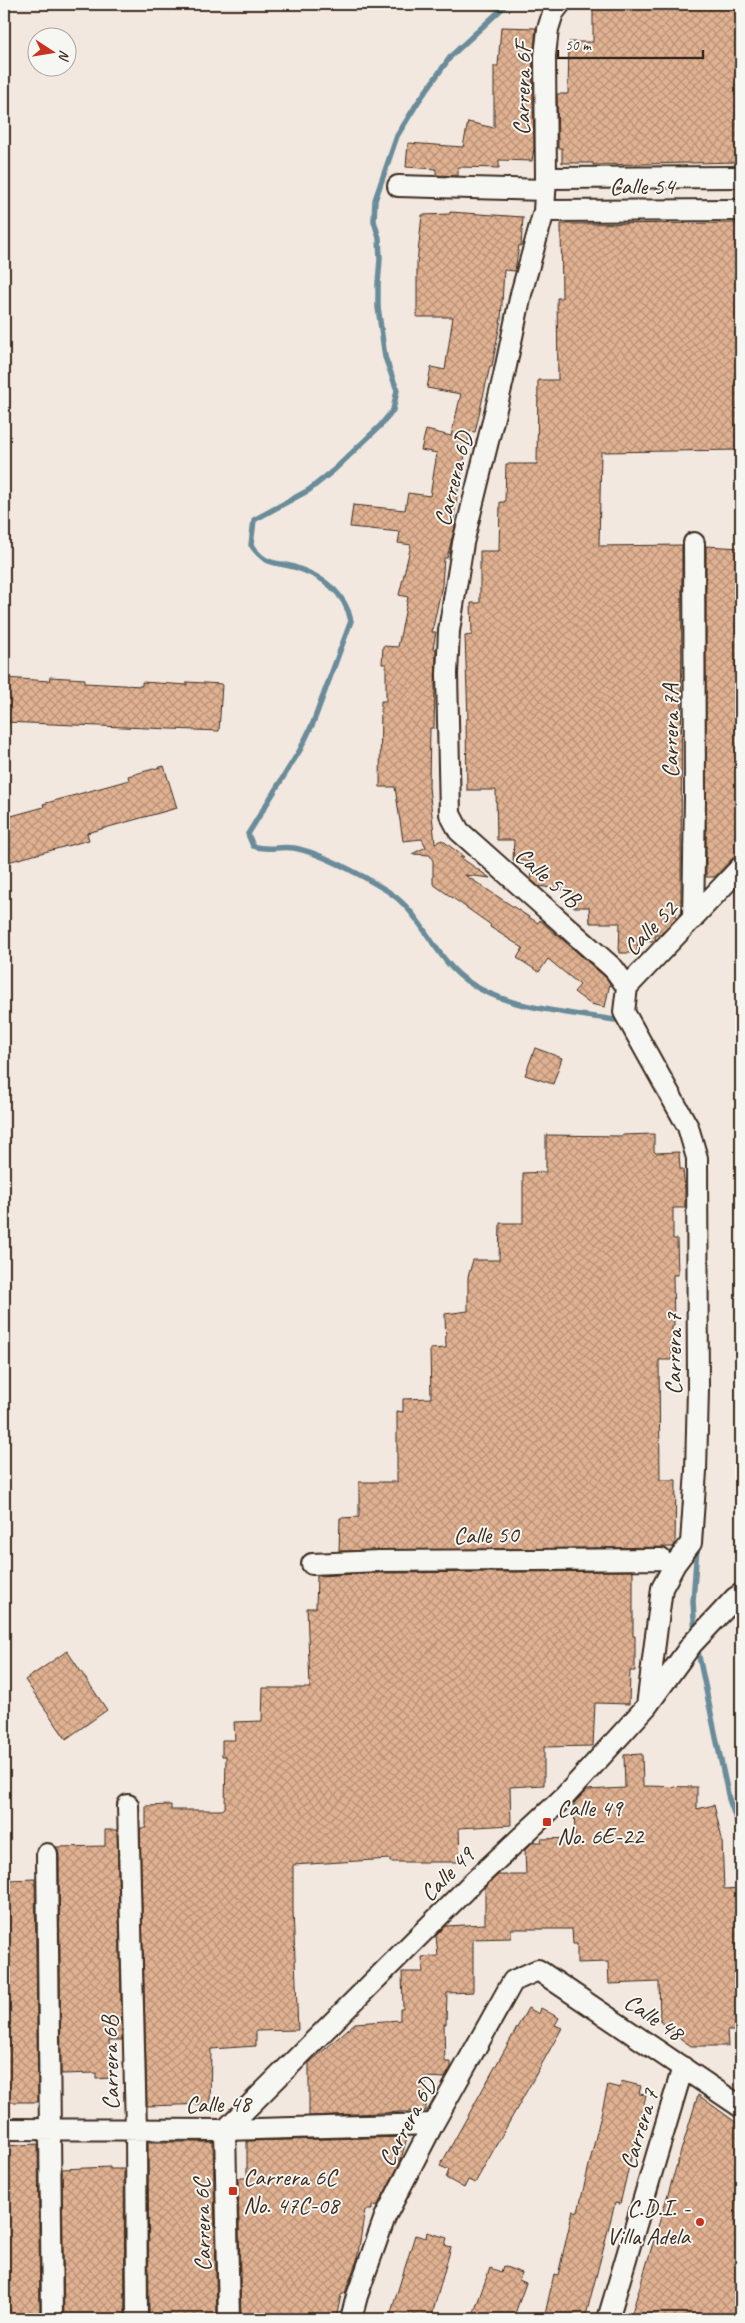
<svg xmlns="http://www.w3.org/2000/svg" width="745" height="2323" viewBox="0 0 745 2323" font-family="Caveat,sans-serif">
<style>
.lines{fill:none;stroke-linecap:round;stroke-linejoin:round}
.stream{stroke:#6a8c9a;stroke-width:5.5}
.building{fill:url(#building-cross-hatch);stroke:#3b2a1e}
.minor-casing{stroke:#3b2a1e;stroke-width:24}
.minor{stroke:#f6f6f2;stroke-width:20}
.poi-dot{fill:#c8321e;stroke:#f6f6f2;stroke-width:2}
.labels{text-anchor:middle;stroke-width:4;stroke-linejoin:round;paint-order:stroke}
.street-label{font-size:24px;fill:#3b2a1e;stroke:#f6f6f2}
.poi-label{font-size:24px;fill:#3b2a1e;stroke:#f6f6f2;text-anchor:start}
</style>
<defs>
<pattern id="building-cross-hatch" width="8" height="8" patternUnits="userSpaceOnUse" patternTransform="scale(1.25)"><rect width="8" height="8" fill="#e1b292"/><path d="M0 0l8 8M0 8l8-8" fill="none" stroke="#b89177"/></pattern>
</defs>
<rect width="100%" height="100%" fill="#f2e8df"/>
<filter id="ink" filterUnits="userSpaceOnUse"><feTurbulence type="fractalNoise" baseFrequency=".02" numOctaves="2"/><feDisplacementMap in="SourceGraphic" scale="10" xChannelSelector="R" yChannelSelector="G"/><feConvolveMatrix kernelMatrix="1 2 1 2 8 2 1 2 1" color-interpolation-filters="sRGB"/></filter>
<g filter="url(#ink)">
<g class="lines">
<path class="stream" d="M507,4l-56,52 -33,46 -21,34 -22,64 -1,21 5,17 1,21 -2,25v23l7,50 12,33 -4,20 -13,16 -46,44 -25,20 -55,30 -3,25c15,21 22,16 43,22 28,9 51,24 57,54l-38,102 -13,27 -52,84 5,12c13,5 26,0 41,2 27,5 68,27 92,42 29,18 40,47 61,72 35,46 114,49 168,58
M695,1635l-2,-34 4,-54
M697,1647l32,152 12,34"/>
</g>
<path class="building" d="M593,6h120v2l28,1v153l-148,3v-2h-31v-15h-4l-1,-54h11l1,-52h24z
M501,27l35,1 -2,21h-2l2,99 -2,13 -33,-1v8l-41,-1v9l-22,-1v-6l-30,-2 2,-24 55,4 5,-25 26,6v-62h4z
M450,212l73,5 -2,29 -2,-1 -4,26 -11,-1 -3,49 -9,47h-2l-15,66 -5,-1 -11,53 -6,38h3l-9,36h-3l-2,27 -10,47h4l-3,17h3l-2,79h-4l-1,59 6,56 7,-3 22,17h-4l30,21 -25,-3 73,48 2,-3 65,57 5,6 -5,24 -15,-3 -16,-12 6,-7 -32,-26 -9,13 -22,-14 6,-10 -33,-21 1,-2 -58,-41v-23l-3,-6 -18,-1 14,-7 -4,-8 -19,2 -8,-54h-15l1,-86h5v-37h-4l1,-18 15,1 10,-50 -9,-2 12,-50 -13,-2 2,-11 -50,-5 3,-22 52,5 3,-17 22,3 7,-43 -16,-3 5,-20 25,6 10,-42 -34,-6 4,-21 14,3 8,-53h-36v-54l5,-48 28,-1z
M741,223v227l-140,2 -2,94 83,-1 -1,360h-5v13l-16,17h-4l-1,6h-17l-1,12h-18l1,-30h-30l-1,-16h-16l-1,-16 -34,-5 -7,-6 2,-18 -20,-2 1,-20h-17l-1,-50h-29l-1,-71h2l-3,-83 7,-1 -1,-32h9v-52h19l1,-49h5l1,-38h31l1,-84h20l-1,-82h5l-1,-74z
M706,546l35,2v307l-9,4 -17,18h-9z
M50,677l35,2 -1,4 58,3v-4l45,3v-3l35,2 -3,47 -215,-9 1,-44 44,3z
M164,766l13,42 -90,25 2,7 -85,23v-45l40,-11 -1,-3 86,-24 -1,-4z
M535,1048l27,10 -9,26 -28,-9z
M654,1134v17l2,2 23,-1 1,17h3l2,21v18h-12v31h4l1,36h-5l1,51h-2v34h-13l1,120h16l-1,64 -2,3 -334,4 1,-33 19,-1v-35h38v-71l6,1v-13l28,-1 -1,-49 16,-1 -1,-34 23,-3v-34l5,-17h26l1,-37h23v-50l23,-1v-37l76,1v-1z
M633,1571v65h2v35h-5l-1,33 -34,-1 -2,43 -49,1v38l-34,2 1,38 -52,3 1,34h-70v-3l-97,6v46l5,119 -42,1v15l-45,3 -1,55 -63,2 -7,-278h6v-22l25,-1v5h51l3,-2 1,-52h-4v-16h13l-1,-18 28,-1 1,-33h47l-3,-80h9l1,-32 62,-3z
M67,1651l40,59 -41,29 -41,-59z
M642,1754l1,32 54,1v22l17,-4 8,34 2,50 17,-1v143h-14l1,15h-37l-24,-17 -7,-8 -1,-39 -50,2 -1,-22 -31,1v-19h-4l-1,-15h-61v9l-38,1v53l-26,1 -1,31h-2l1,38h6v5l-6,11 -19,-1v34l-117,5v-53l46,-40 45,-3v-11h3l-1,-37h21l-1,-15 16,-1 -2,-20 9,-10 40,-2v-37l13,-12h28l-1,-25 8,-8h9l-1,-3 34,-1 -1,-35 13,-13 38,-2 -1,-33z
M105,1830h12l5,210h-13l2,38 -15,1v-6l-35,1 -2,-220 -3,-7 49,-1z
M35,1879l3,223h-34v-186l4,1v-37z
M528,2008l11,6 2,-6 18,10 -4,7 7,3 -87,155 -7,-3 -4,8 -18,-10 3,-8 -9,-4z
M621,2081l20,5 -2,8 7,1 -26,109 -5,-1 -30,116h-41l10,-45 4,1 15,-65 5,2 30,-127 12,3z
M698,2095l43,31v193h-111z
M407,2137l-7,26 -22,42 -6,1v4h-7l-8,50 -12,33 -4,2 -5,24h-95l-3,-141h9v-37z
M148,2142h65l4,177h-68z
M38,2144l2,175h-36v-173z
M110,2167v2h14l1,150h-61l-2,-150z
M427,2232l20,6 -2,7 6,2 -20,72h-42l26,-84 11,3z
M503,2266l19,7 -3,7 7,3 -13,36h-28l-12,-4 17,-47 11,4z"/>
<g class="lines">
<g class="minor-casing">
<path id="minor" d="M560,4l-7,9 -5,16 -3,27 1,122 -2,33 -23,83 -18,86 -40,163 -14,88 -2,43 3,140 9,17 155,138 13,18
M546,178l195,-1
M398,186l147,4
M544,211l197,-1
M693,919l2,-121 -1,-255
M312,1564l67,-3 282,-2
M647,1706l15,-118 13,-24 16,-21 5,-72 2,-82 -1,-231 -9,-31 -64,-115 3,-25 114,-120
M128,1805l8,324 1,190
M47,1854l5,465
M4,2129l221,1 208,-6
M225,2130l246,-246 94,-88 82,-90 45,-62 43,-46 6,-4
M225,2130l4,189
M351,2319l6,-23 28,-79 48,-93 80,-143 25,-11 203,137
M608,2319l75,-252"/>
</g>
<use href="#minor" class="minor"/>
</g>
</g>
<g class="poi-dot">
<rect x="542" y="1817" width="10" height="10" rx="2.5"/>
<rect x="228" y="2186" width="10" height="10" rx="2.5"/>
<circle cx="700" cy="2222" r="5"/>
</g>
<g class="labels">
<g class="street-label">
<text transform="translate(522 89) rotate(-89)" y="8">Carrera 6F</text>
<text x="642" y="194">Calle 54</text>
<text transform="translate(453 479) rotate(-76)" y="8">Carrera 6D</text>
<text transform="translate(670 731) rotate(-90)" y="8">Carrera 7A</text>
<text transform="translate(548 877) rotate(41)" y="8">Calle 51B</text>
<text transform="translate(650 928) rotate(-46)" y="8">Calle 52</text>
<text transform="translate(673 1354) rotate(-90)" y="8">Carrera 7</text>
<text transform="translate(486 1535) rotate(-1)" y="8">Calle 50</text>
<text transform="translate(447 1874) rotate(-45)" y="8">Calle 49</text>
<text transform="translate(654 2017) rotate(34)" y="8">Calle 48</text>
<text transform="translate(110 2063) rotate(-91)" y="8">Carrera 6B</text>
<text transform="translate(218 2104) rotate(-1)" y="8">Calle 48</text>
<text transform="translate(407 2122) rotate(-62)" y="8">Carrera 6D</text>
<text transform="translate(639 2129) rotate(-73)" y="8">Carrera 7</text>
<text transform="translate(202 2225) rotate(-91)" y="8">Carrera 6C</text>
</g>
<g class="poi-label">
<text x="557" y="1816">Calle 49<tspan x="557" dy="28">No. 6E-22</tspan></text>
<text x="243" y="2185">Carrera 6C<tspan x="243" dy="28">No. 47C-08</tspan></text>
<text x="690" y="2216" text-anchor="end">C.D.I. -<tspan x="690" dy="28">Villa Adela</tspan></text>
</g>
</g>
<rect width="745" height="2323" fill="none" stroke="#f6f6f2" stroke-width="20"/>
<rect x="10" y="10" width="725" height="2303" fill="none" stroke="#3b2a1e" stroke-width="2" filter="url(#ink)"/>
<g transform="translate(52 52) rotate(102)"><circle r="24" fill="#f6f6f2" stroke="#aba49d"/>
<path d="M0-4L9 19L0 12L-9 19Z" fill="#c8321e"/>
<text y="-8" font-size="14" font-weight="bold" text-anchor="middle" fill="#3b2a1e">N</text>
</g>
<path d="M558 50v8h145v-8" fill="none" stroke="#3b2a1e" stroke-width="2.5"/>
<text x="565" y="50" font-size="15" fill="#3b2a1e" stroke="#f6f6f2" stroke-width="4" paint-order="stroke">50 m</text>
</svg>
